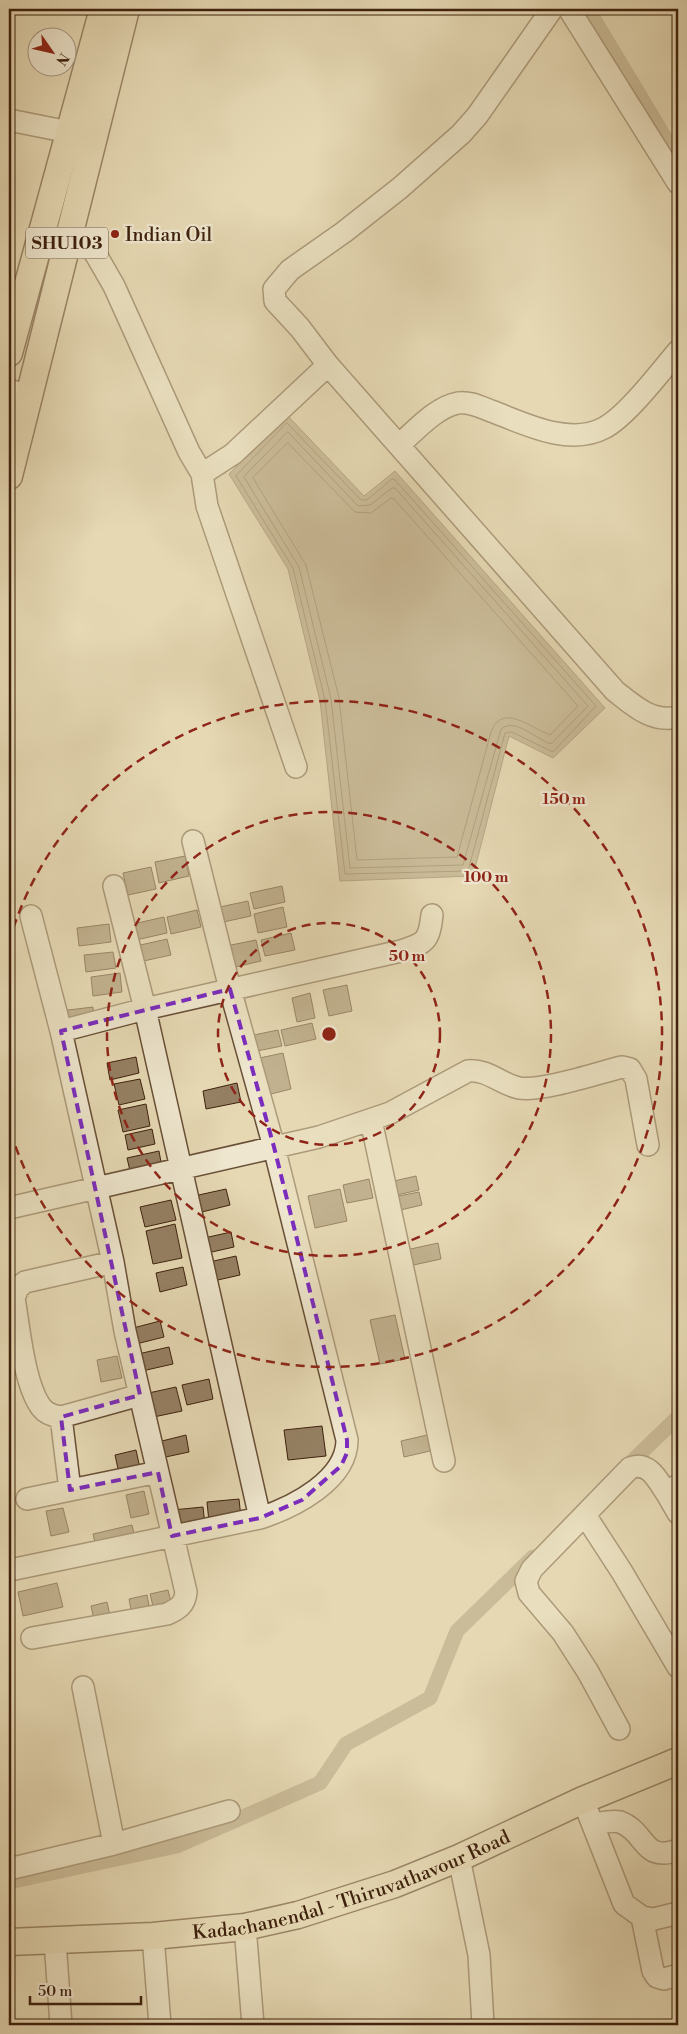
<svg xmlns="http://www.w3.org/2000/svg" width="687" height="2034" viewBox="0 0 687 2034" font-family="'Libre Bodoni',serif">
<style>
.water{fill:#ac9a7b;stroke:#806a4f}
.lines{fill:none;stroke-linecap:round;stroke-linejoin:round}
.shore{stroke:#755e44;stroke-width:1}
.canal{stroke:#ac9a7b;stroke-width:15}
.building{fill:#958063;stroke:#3e210d}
.minor-casing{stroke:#684f36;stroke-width:24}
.major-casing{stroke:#3e210d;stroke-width:29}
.minor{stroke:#eee6ce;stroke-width:21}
.major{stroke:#e5d8b3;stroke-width:26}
.marked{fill:none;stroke:#7b2cbf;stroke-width:4;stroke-dasharray:10 6;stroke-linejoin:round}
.ring{fill:none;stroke:#8f2418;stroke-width:2.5;stroke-dasharray:9 6}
.poi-dot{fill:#8f2418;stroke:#eee6ce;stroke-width:2}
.labels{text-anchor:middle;stroke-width:4.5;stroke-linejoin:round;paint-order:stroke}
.shield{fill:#eee6ce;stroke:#735c47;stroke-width:1}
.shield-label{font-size:18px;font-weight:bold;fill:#3e210d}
.poi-label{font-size:19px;fill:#3e210d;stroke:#eee6ce;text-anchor:start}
.street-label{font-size:19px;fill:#3e210d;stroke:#eee6ce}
.centre{fill:#8f2418;stroke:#eee6ce;stroke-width:2.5}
.ring-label{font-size:15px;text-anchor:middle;font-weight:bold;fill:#8f2418;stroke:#eee6ce;stroke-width:4.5;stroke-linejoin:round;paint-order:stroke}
</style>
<rect width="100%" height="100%" fill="#e5d8b3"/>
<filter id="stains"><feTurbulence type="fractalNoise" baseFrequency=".004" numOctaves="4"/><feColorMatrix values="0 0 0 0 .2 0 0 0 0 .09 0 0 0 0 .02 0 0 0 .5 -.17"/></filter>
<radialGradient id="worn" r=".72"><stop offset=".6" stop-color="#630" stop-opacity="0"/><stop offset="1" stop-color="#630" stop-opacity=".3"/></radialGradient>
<path class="water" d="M287,415l77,81 31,-25 210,237 -52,50 -44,-22 -36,140 -133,5 -20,-180 -32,-132 -59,-95z"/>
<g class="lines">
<path class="shore" d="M287,423l74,77h6l25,-21 3,1 201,226 -43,46 -41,-20 -7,1 -37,138 -123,3 -20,-174 -32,-132 -57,-92z
M288,432l70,74 12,-1 22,-17h3l193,218 -37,38c-14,-4 -36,-27 -50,-15l-38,136 -113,3 -19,-169 -32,-132 -55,-90z
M288,443l67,69 16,1 20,-15 3,1 184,207 -28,29c-19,-7 -48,-33 -59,-3l-34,125 -100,3 -18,-162 -33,-133 -53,-87z"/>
<path class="canal" d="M588,9l90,150
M624,1469l54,-52
M9,1882l168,-36 143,-63 26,-39 84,-46 27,-67 76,-74"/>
</g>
<path class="building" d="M185,856l4,20 -30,7 -4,-21z
M151,867l5,22 -28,6 -5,-22z
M282,886l3,16 -31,7 -4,-16z
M248,901l3,15 -32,7 -4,-15z
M283,907l4,20 -29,6 -4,-19z
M197,910l4,17 -30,7 -4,-17z
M164,917l3,16 -31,7 -3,-16z
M109,924l2,18 -32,4 -2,-18z
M291,933l4,17 -30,6 -4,-16z
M167,939l4,16 -32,7 -3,-16z
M256,940l5,21 -30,7 -5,-22z
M113,952l3,16 -30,4 -2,-17z
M120,973l2,19 -29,4 -2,-19z
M347,985l5,26 -23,5 -6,-26z
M310,993l5,25 -18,4 -5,-24z
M93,1007l1,14 -32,4 -2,-14z
M312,1023l4,16 -31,7 -4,-16z
M278,1030l4,16 -30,6 -3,-16z
M283,1053l8,36 -28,7 -8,-37z
M136,1057l3,16 -29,7 -3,-17z
M140,1079l5,20 -26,6 -5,-21z
M237,1083l4,19 -35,7 -3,-18z
M146,1104l4,22 -27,6 -5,-22z
M152,1129l3,15 -27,6 -3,-15z
M159,1151l3,17 -31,7 -4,-17z
M416,1176l3,14 -31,7 -3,-14z
M369,1179l4,19 -26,5 -4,-18z
M226,1189l4,16 -32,8 -4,-17z
M340,1189l7,32 -32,7 -7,-32z
M419,1192l3,13 -30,7 -3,-14z
M171,1200l5,20 -31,7 -5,-20z
M175,1224l7,34 -29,6 -7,-33z
M231,1232l3,15 -31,7 -3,-15z
M438,1243l3,16 -32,7 -3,-16z
M236,1256l4,19 -31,7 -4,-19z
M183,1267l4,18 -27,7 -4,-19z
M395,1315l10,44 -25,5 -10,-44z
M160,1321l4,16 -28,7 -3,-16z
M169,1347l4,17 -31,7 -4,-17z
M117,1356l5,22 -21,4 -4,-22z
M209,1379l4,20 -26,6 -5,-20z
M176,1387l6,24 -33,7 -5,-24z
M322,1426l4,30 -38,4 -4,-30z
M186,1435l3,17 -28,6 -3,-16z
M427,1435l3,16 -26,6 -3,-16z
M136,1450l5,23 -21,5 -5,-23z
M144,1491l5,23 -18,4 -5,-23z
M239,1499l2,19 -32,4 -2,-20z
M203,1507l2,18 -31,3 -2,-18z
M63,1508l6,24 -18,4 -5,-25z
M132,1525l4,17 -39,9 -4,-17z
M57,1583l6,24 -40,9 -5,-24z
M168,1590l4,16 -18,4 -4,-16z
M147,1595l3,16 -18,4 -3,-16z
M107,1602l4,18 -16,4 -4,-18z"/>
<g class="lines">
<g class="minor-casing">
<path id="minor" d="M552,9l-75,107 -16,18 -61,54 -56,44 -54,38 -16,19 1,12 25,27 28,37 287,326c19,15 37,32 63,26
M569,9l109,174
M9,120l60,12
M69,237l18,9 8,7 19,33 75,166 13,22 31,-20 95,-89
M9,390l20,6
M399,445c16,-14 37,-38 59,-42 13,-2 24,5 36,9 33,13 76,34 110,16 23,-12 56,-56 74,-77
M202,474l5,32 89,261
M114,886l31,123 115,509
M31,916l30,115 52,231 12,69 61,261c-1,13 -8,17 -19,22l-135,24
M61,1031l84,-22 256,-58c25,-8 28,-10 31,-36
M371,1120l73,341
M9,1208l310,-71 71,-24 78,-42c20,-2 32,13 51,17 22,4 79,-15 103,-21l8,2 6,10 12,66
M113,1262l-88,20 -7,6 -4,10c5,29 10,86 27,109 5,7 12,9 20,10l79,-22
M61,1417l9,73
M667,1494l11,19
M27,1499l131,-27
M585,1515l37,57 56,95
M10,1570l250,-52c34,-11 87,-38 87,-78l-73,-293 -44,-158 -37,-148
M83,1687l31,157
M619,1729l-31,-57 -25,-39 -34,-40 -3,-12 6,-12 98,-101c19,-8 28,13 37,26l11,-9
M583,1800l41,104 18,13 12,2 24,-6
M593,1824c8,-1 19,-4 27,-2 27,10 22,41 58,28
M459,1858l20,97 4,70
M9,1869l105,-25 115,-33
M642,1917l11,54 4,6 7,2 14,-4
M245,1927l8,98
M153,1936l7,89
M55,1941l6,84"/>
</g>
<g class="major-casing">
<g id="major">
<path d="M9,353l94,-344"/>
<path d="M9,476l117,-467"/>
<path id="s1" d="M9,1942l144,-6 92,-9 53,-12 97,-31 64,-26 124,-58 95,-39"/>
</g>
</g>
<use href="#minor" class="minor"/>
<use href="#major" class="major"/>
</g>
<path d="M0 0H687V2034H0ZM230,989l44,158 73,293v13l-6,13 -39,34 -42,18 -88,18 -14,-64 -88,18 -9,-73 79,-22 -79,-364z" fill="#e5d8b3" fill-opacity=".55" fill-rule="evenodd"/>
<path class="marked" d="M230,989l44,158 73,293v13l-6,13 -39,34 -42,18 -88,18 -14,-64 -88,18 -9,-73 79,-22 -79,-364z"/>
<g class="ring">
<circle cx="329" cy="1034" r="111"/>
<circle cx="329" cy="1034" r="222"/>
<path d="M9 942A333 333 0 1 1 9 1126"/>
</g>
<circle class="poi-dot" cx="115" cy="234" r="5"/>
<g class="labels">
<rect class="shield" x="26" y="227.5" width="82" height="31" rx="4"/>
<g class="shield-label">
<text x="67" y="249">SHU103</text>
</g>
<g class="poi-label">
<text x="125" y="241">Indian Oil</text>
</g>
<g class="street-label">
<text dy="7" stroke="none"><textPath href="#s1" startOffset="350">Kadachanendal - Thiruvathavour Road</textPath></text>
</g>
</g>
<circle cx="329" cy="1034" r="8" class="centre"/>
<g class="ring-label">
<text x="564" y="804">150 m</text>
<text x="486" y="882">100 m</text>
<text x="407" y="961">50 m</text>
</g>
<rect width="687" height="2034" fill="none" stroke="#e5d8b3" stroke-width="30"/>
<rect x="10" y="10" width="667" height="2014" fill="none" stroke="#3e210d" stroke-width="2.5"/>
<rect x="15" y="15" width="657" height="2004" fill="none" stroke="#3e210d"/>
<g transform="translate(52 52) rotate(124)"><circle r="24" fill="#eee6ce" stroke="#a89781"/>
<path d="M0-4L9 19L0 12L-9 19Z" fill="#8f2418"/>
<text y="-8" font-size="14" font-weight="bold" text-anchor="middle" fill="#3e210d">N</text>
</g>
<path d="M30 1996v8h111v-8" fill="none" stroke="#3e210d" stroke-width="2.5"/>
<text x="38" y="1996" font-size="15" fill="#3e210d" stroke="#eee6ce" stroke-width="4" paint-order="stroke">50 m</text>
<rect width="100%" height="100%" filter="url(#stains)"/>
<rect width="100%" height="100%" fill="url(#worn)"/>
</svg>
